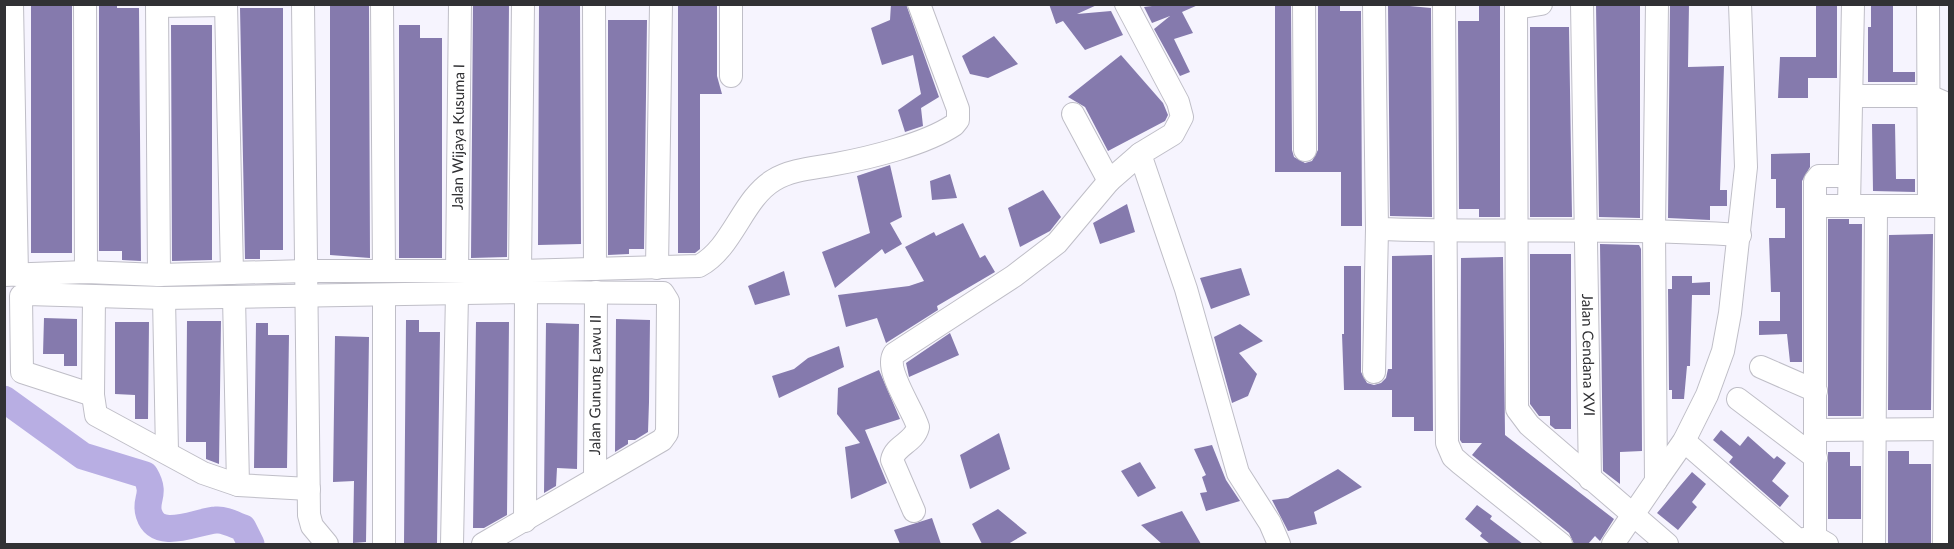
<svg xmlns="http://www.w3.org/2000/svg" width="1954" height="549" viewBox="0 0 1954 549" font-family="Lato,sans-serif">
<style>
.lines{fill:none;stroke-linecap:round;stroke-linejoin:round}
.river{stroke:#b8aee3;stroke-width:27}
.building{fill:#857aad}
.minor-casing{stroke:#bfbec7;stroke-width:24}
.minor{stroke:#fff;stroke-width:22}
.labels{text-anchor:middle;stroke-width:4.5;stroke-linejoin:round;paint-order:stroke}
.street-label{font-size:15px;fill:#313134;stroke:#fff}
</style>
<rect width="100%" height="100%" fill="#f6f4fe"/>
<g class="lines">
<path class="river" d="M4,399l79,57 62,19c12,20 -1,24 4,39 9,28 48,7 67,6 8,-1 19,5 27,8l8,16"/>
</g>
<path class="building" d="M31,4h41v249h-41z
M99,4h18v4h22l2,253 -19,-1v-9h-23z
M330,4h39l1,254 -40,-3z
M473,4h36l-2,253 -36,1z
M539,4h41l1,240 -43,1z
M678,4h39v72l5,18h-22v155l-5,4h-17z
M891,4h15l33,93 -18,11 2,18 -18,6 -7,-22 23,-16 -8,-39 -31,10 -11,-37 19,-8z
M1049,4h50l-22,10 34,-3 12,24 -38,15 -22,-29 -7,3z
M1168,4l30,1 -16,7 11,21 -19,6 16,33 -10,4 -26,-47 16,-13 -18,7 -8,-16z
M1275,4h16l1,146 2,7 11,6 7,-2 6,-11v-146h22v7h21l1,215h-21v-54h-66z
M1388,4l43,4 1,209 -42,-1z
M1479,4h21v213h-21v-8h-20l-1,-188h21z
M1596,4h44v214l-41,-1z
M1670,4h19l-1,63 36,-1 -4,124h7v16h-17v14l-42,-2z
M1816,4h21v74h-29v20h-30l2,-41h36z
M1871,5h22v67h22v10h-47v-55h3z
M240,8h43v242h-23v9h-15z
M608,20h39l-3,229h-15v5l-21,1z
M171,25h41v235l-40,1z
M399,25h21v13h22v220h-43z
M1530,27h39l3,190h-42z
M994,36l24,28 -30,14 -18,-4 -8,-18z
M1121,55l42,48 5,12 -3,6 -57,30 -23,-44 -17,-10z
M1872,124h23l1,55h19v13l-42,-1z
M1810,153v14l-8,14v181h-12l-3,-28 -28,1v-14h21v-29h-9l-2,-54h16v-30h-9v-29h-5v-25z
M890,165l12,52 -12,6 12,21 -17,10 -3,-5 -47,39 -13,-36 48,-19 -13,-57z
M950,174l7,24 -25,2 -2,-19z
M1043,190l18,27 -11,14 -30,16 -12,-39z
M1127,204l8,28 -35,12 -7,-21z
M1828,219h21v5h13l-1,192h-33z
M963,223l17,35 5,-3 10,17 -58,34 1,4 -52,33 -9,-25 -31,9 -8,-32 71,-9 15,-5 -19,-34 29,-15 2,4z
M1933,234l-2,176h-43l1,-175z
M1600,244l39,1 2,4 1,202 -22,1v32l-17,-13z
M1530,254h41v175h-16l-5,-4v-9h-11l-9,-12z
M1432,255l1,176h-19v-14h-22v-27h-48l-2,-56h2v-68h17v106l6,11 7,2 7,-2 5,-5 2,-9h4v-113z
M1503,257l2,178 109,84 -14,22 -5,-5 -7,8h-14l-5,-11 -97,-78 10,-12h-20l-2,-3 1,-182z
M1241,268l9,27 -39,14 -11,-31z
M784,271l6,24 -35,10 -7,-19z
M1672,276h20v7l18,-1v13h-18l-2,71h-3l-3,33h-12v-9h-3l-1,-101h4z
M44,318l33,1v47h-13v-12h-21z
M616,319l34,1 -1,82 -1,30 -13,8h-7v4l-13,8z
M406,320h13v12h21l-3,212h-33z
M187,321h34l-2,143 -13,-5v-17h-20z
M115,322h34l-1,97h-13v-24l-20,-1z
M476,322h33l-2,193 -23,13h-11z
M256,323h12v12h21l-2,133h-33z
M546,323l33,1 -1,72 -1,73 -20,-1 -1,18 -12,7z
M1240,324l23,17 -24,12 18,21 -9,22 -16,7 -18,-66z
M950,333l9,22 -50,22 -3,-14z
M335,336l34,1 -3,205 -13,1 1,-62 -21,1z
M839,346l5,21 -65,31 -7,-22 22,-7 14,-11z
M879,370l21,49 -35,11 22,53 -36,16 -6,-52 15,-4 -23,-29 1,-26z
M1721,430l19,16 8,-10 26,23 3,-3 9,7 -14,18 17,15 -9,11 -51,-45 4,-5 -20,-17z
M999,433l11,36 -40,20 -10,-34z
M1212,445l14,35 14,21 -34,10 -6,-18 7,-1 -5,-15 4,-2 -12,-26z
M1888,451h21v13h22v80h-43z
M1828,452h22v14h11v53h-33z
M1140,462l16,26 -18,9 -17,-26z
M1338,469l24,18 -48,25 3,12 -29,7 -16,-31 16,-2z
M1692,472l14,12 -14,18 5,5 -19,23 -21,-17z
M1477,505l15,11 -2,3 33,25h-33l-10,-8 2,-3 -17,-14z
M998,509l29,24 -19,11h-26l-10,-20z
M1182,511l19,33h-39l-21,-19z
M932,518l9,26h-41l-6,-14z"/>
<g class="lines">
<g class="minor-casing">
<g id="minor">
<path d="M12,4l5,271"/>
<path d="M85,4l1,268"/>
<path d="M157,4l2,271"/>
<path d="M226,4l6,269"/>
<path d="M303,4l6,511 3,11 15,18"/>
<path d="M382,4l2,267"/>
<path d="M594,4l1,265"/>
<path d="M731,4v72"/>
<path d="M1126,4l52,98 4,15 -9,17 -33,20 46,135 52,184 32,50 9,21"/>
<path d="M1304,4l1,146"/>
<path d="M1374,4l3,225 -3,143"/>
<path d="M1444,4l3,439 6,14 8,7 100,80"/>
<path d="M1516,4l1,405 12,16 138,119"/>
<path id="s1" d="M1582,4l8,475"/>
<path d="M1928,4l1,202"/>
<path d="M157,6l69,-1"/>
<path d="M1516,8l25,-4"/>
<path d="M1853,96h76l14,6"/>
<path d="M1073,114l36,67"/>
<path d="M1849,205l4,-201"/>
<path d="M1815,206h127"/>
<path d="M1377,229c121,4 242,-2 363,6"/>
<path d="M657,268l4,-264"/>
<path id="s2" d="M457,271l3,-267"/>
<path d="M520,271l3,-267"/>
<path d="M4,275l82,-3 73,3 147,-4h214l179,-5c34,-18 43,-67 75,-86 18,-11 42,-12 62,-16 33,-6 90,-20 118,-39l4,-5v-11l-39,-105"/>
<path d="M94,297l-1,98 3,20 107,58 35,12"/>
<path d="M234,297l4,188 71,4"/>
<path d="M164,298l3,154"/>
<path d="M1761,367l55,24"/>
<path d="M93,395l-71,-23 -1,-76 6,-2 137,4 362,-6 137,1 5,8 -1,132 -5,7 -179,104"/>
<path d="M1738,399l78,59"/>
<path d="M1816,430l134,-1"/>
<path d="M1684,441l114,99 17,-3 12,7"/>
<path id="s3" d="M595,478l1,-186"/>
<path d="M1656,481l28,-40 23,-46 16,-44 7,-38 16,-146 -6,-163"/>
<path d="M914,511l-22,-51c3,-15 22,-17 26,-33 -5,-18 -34,-57 -24,-73l120,-78 43,-33 52,-62 31,-27"/>
<path d="M525,521l1,-229"/>
<path d="M1815,537v-356l4,-5h30"/>
<path d="M384,544v-249"/>
<path d="M452,544l5,-250"/>
<path d="M1613,544l43,-63 -2,-252 3,-225"/>
<path d="M1874,544l2,-338"/>
<path d="M1944,544l3,-439"/>
</g>
</g>
<use href="#minor" class="minor"/>
</g>
<g class="labels">
<g class="street-label">
<text dy="5" stroke="none"><textPath href="#s2" startOffset="134">Jalan Wijaya Kusuma I</textPath></text>
<text dy="5" stroke="none"><textPath href="#s1" startOffset="351">Jalan Cendana XVI</textPath></text>
<text dy="5" stroke="none"><textPath href="#s3" startOffset="93">Jalan Gunung Lawu II</textPath></text>
</g>
</g>
<rect width="1954" height="549" fill="none" stroke="#313134" stroke-width="12"/>
</svg>
